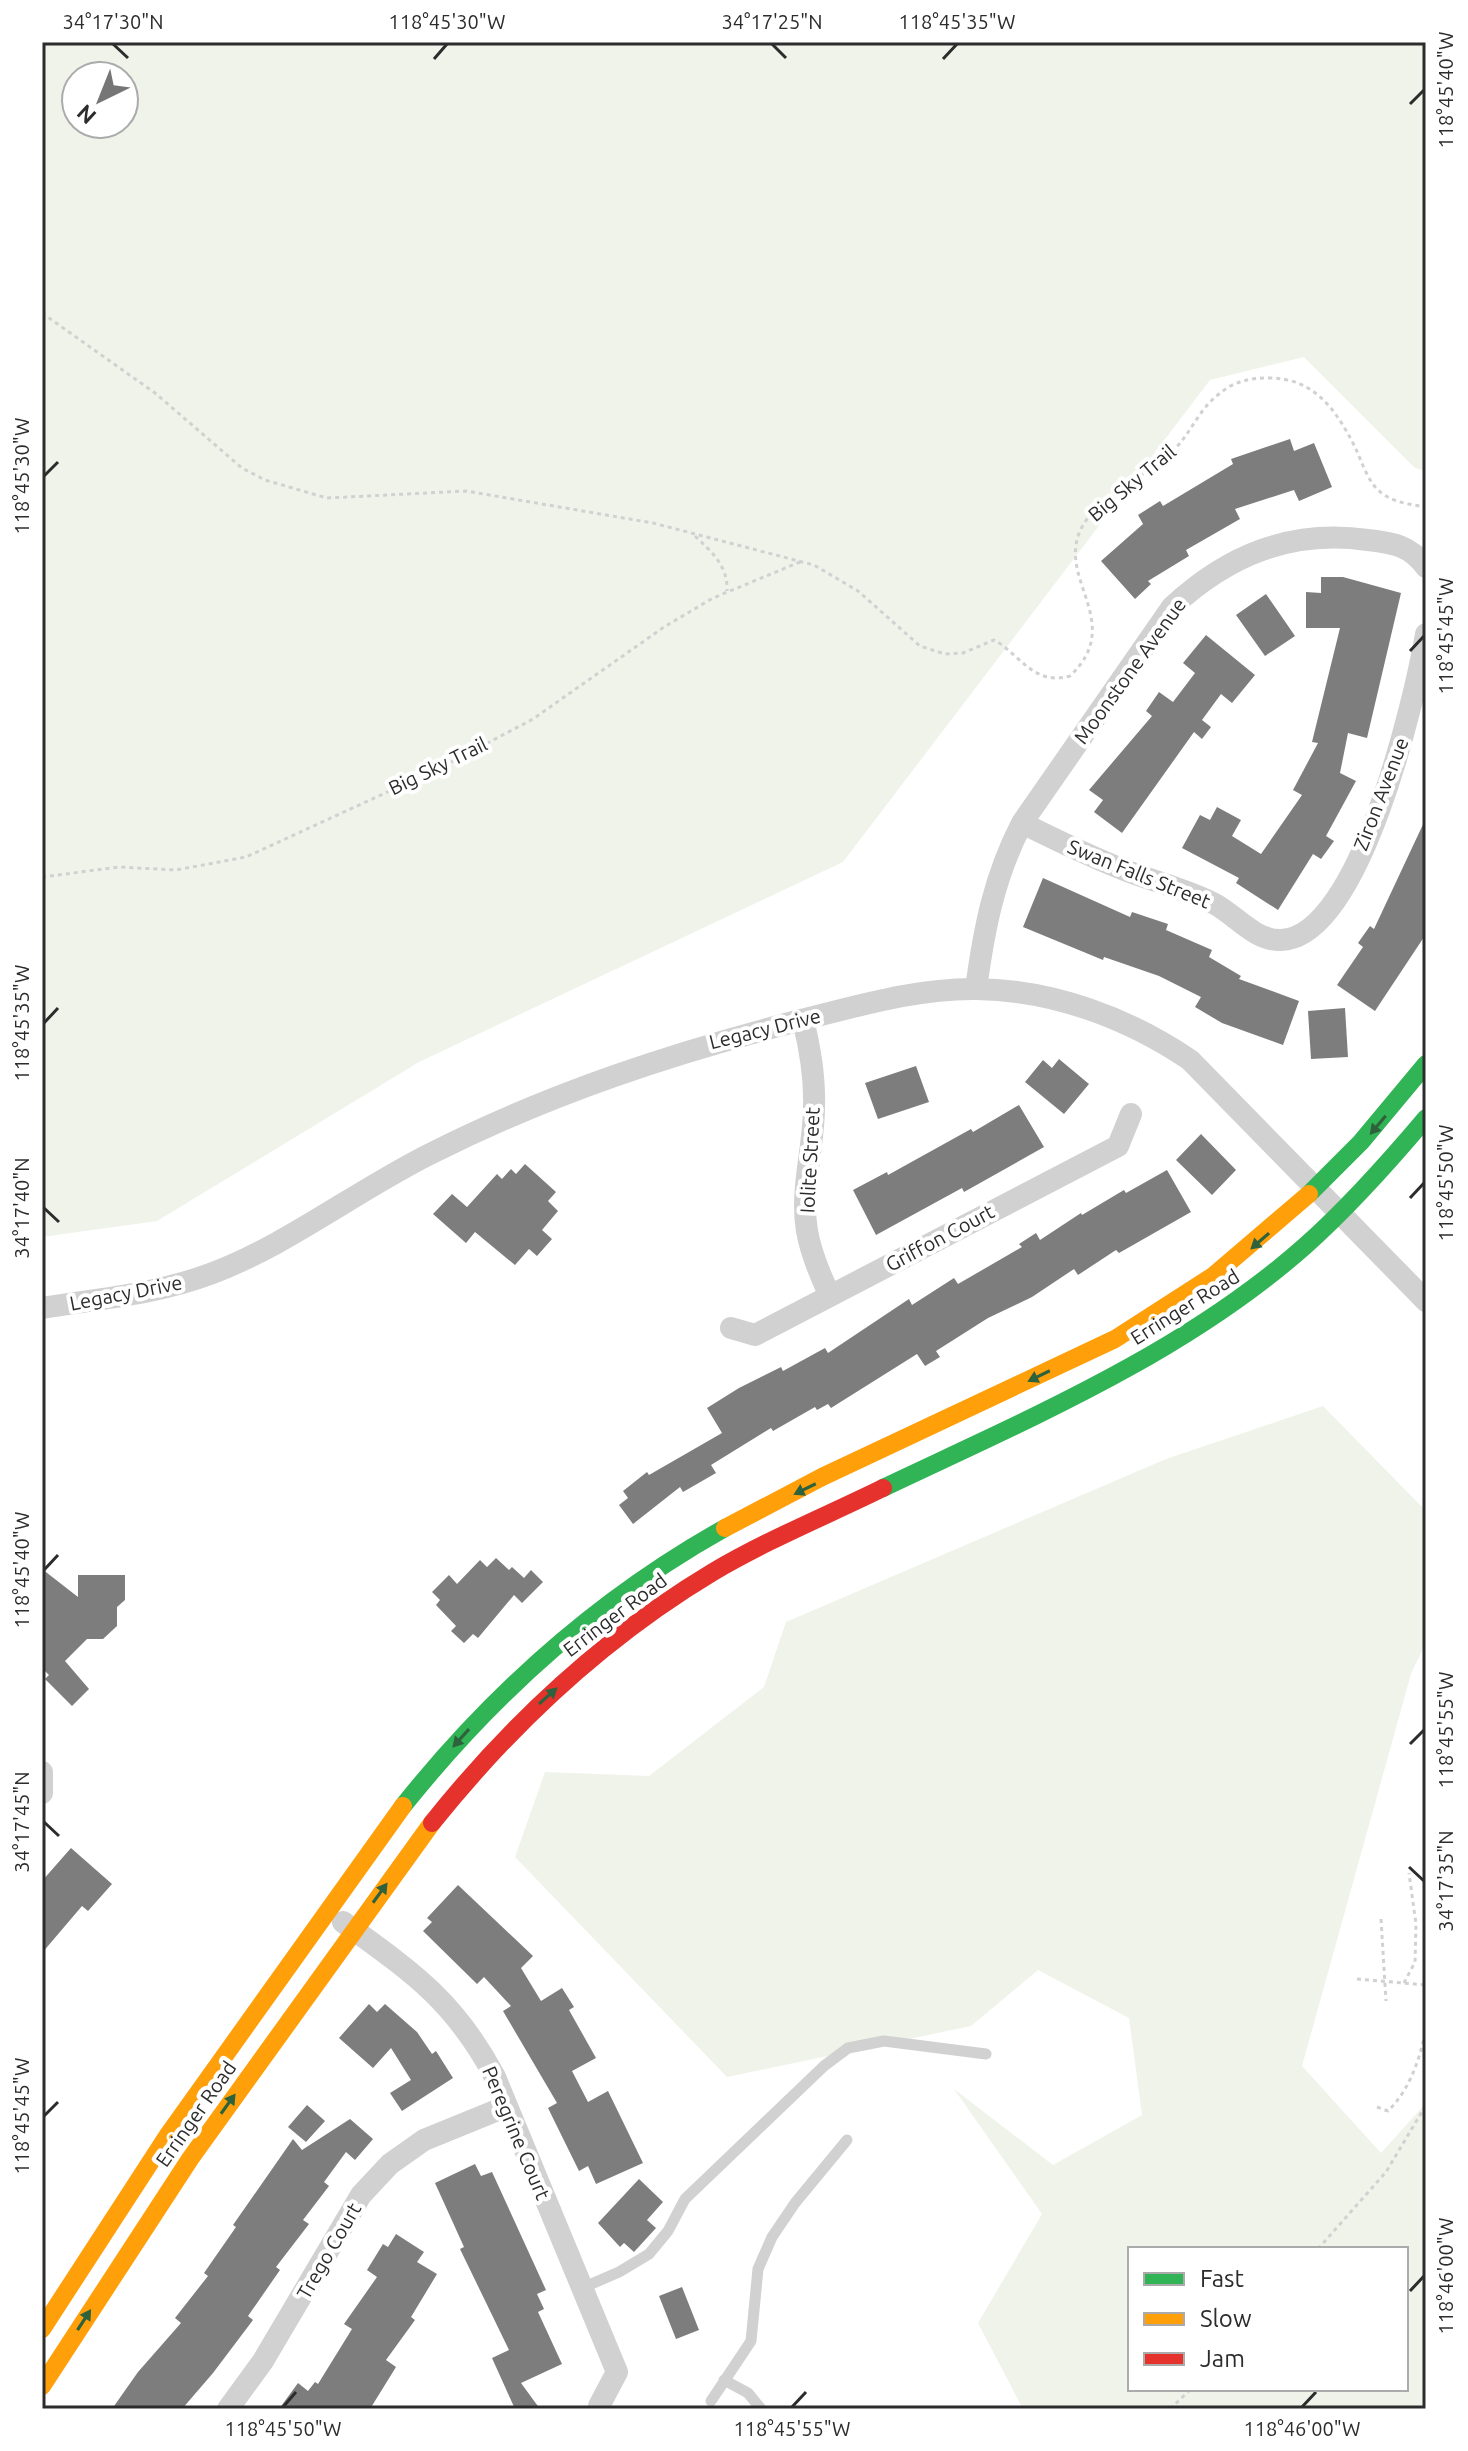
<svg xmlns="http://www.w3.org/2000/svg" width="1468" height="2451" viewBox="0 0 1468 2451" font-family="Ubuntu,sans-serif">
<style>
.green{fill:#f0f3ea;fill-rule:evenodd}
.building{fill:#7d7d7d}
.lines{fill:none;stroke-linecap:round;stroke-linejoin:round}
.path{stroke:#d1d1d1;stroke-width:3;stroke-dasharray:4 4;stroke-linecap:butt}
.lane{stroke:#d1d1d1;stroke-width:11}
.street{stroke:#d1d1d1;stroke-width:22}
.fast{stroke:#30b455;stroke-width:18}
.slow{stroke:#ff9f0a;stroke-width:18}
.jam{stroke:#e5322d;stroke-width:18}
.oneway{fill:#2e623c}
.ticks{fill:none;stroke:#2c2c2c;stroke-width:3}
.labels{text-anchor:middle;stroke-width:8;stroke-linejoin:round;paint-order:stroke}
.street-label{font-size:20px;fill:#2c2c2c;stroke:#fff}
.neatline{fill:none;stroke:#2c2c2c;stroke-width:3}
.ticks-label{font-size:20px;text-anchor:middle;fill:#2c2c2c}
</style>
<rect width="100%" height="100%" fill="#fff"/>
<path class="green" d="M42,42h1384v429l-11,-3 -111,-111 -94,23 -367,482 -424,200 -262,159 -115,16zM76,76h48v48h-48z
M1323,1406l103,105v131l-15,32 -109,392 79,87 45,-50v306h-403l-45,-86 64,-109 -88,-125 99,76 89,-50 -13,-97 -91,-48 -67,56 -244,51 -212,-220 30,-85 104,4 115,-89 22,-65 380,-163zM1130,2249h276v140h-276z"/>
<path class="building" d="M1290,439l4,12 20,-8 18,44 -33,14 -5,-11 -59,19 5,10 -54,31 3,6 -41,25 3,3 -16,15 -34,-38 42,-37 -5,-9 22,-14 3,5 70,-42 -2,-5z
M1321,577h22l58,16 -34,145 -19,-5 -8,40 16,8 -30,55 8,5 -13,18 -8,-5 -35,56 -42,-27 3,-5 -57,-30 18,-33 10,5 7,-13 24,13 -9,16 29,18 41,-59 -9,-5 25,-47 -6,-1 28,-114h-34v-36l15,1z
M1266,594l29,42 -30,20 -29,-41z
M1206,635l49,40 -23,28 -11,-9 -19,26 9,7 -9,12 -8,-7 -72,101 -28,-21 9,-12 -14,-10 63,-74 -6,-5 13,-19 14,10 22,-29 -12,-10z
M1426,818v116l-51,77 -38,-26 26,-38 -5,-4 12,-17 4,3z
M1043,878l87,39 2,-5 36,12 -2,6 46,20 -3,7 32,19 -2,3 60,22 -16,44 -61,-22 -27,-16 6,-10 -42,-21 -55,-19 -1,3 -80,-33z
M1345,1008l3,49 -37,2 -3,-48z
M1059,1059l30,25 -25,30 -39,-32 18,-22 9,8z
M916,1066l13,36 -51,17 -13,-36z
M1019,1105l25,42 -80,45 -2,-4 -86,47 -23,-45 34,-18 1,3 83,-46 2,3z
M1201,1134l35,36 -24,25 -36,-35z
M525,1164l31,28 -8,9 10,10 -16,19 10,9 -15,17 -8,-7 -14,16 -40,-33 -9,11 -33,-29 19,-20 15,13 30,-33 5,5 9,-10 5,5z
M1167,1170l24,42 -72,41 -3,-3 -38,25 -4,-6 -42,28 -44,21 -52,33 4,6 -15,9 -8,-12 -86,54 -3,-4 -11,6 -2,-3 -42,24 -2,-3 -60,37 5,8 -33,19 -3,-5 -47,37 -14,-19 9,-7 -5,-7 24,-19 2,3 73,-42 -15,-25 32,-20 42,-21 2,4 42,-23 3,5 81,-54 3,6 42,-27 4,6 64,-37 -3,-3 17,-11 4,7 41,-27 1,2 42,-25 2,3z
M496,1558l13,12 3,-3 12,11 7,-8 12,12 -21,21 -8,-8 -36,43 -5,-4 -9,9 -13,-12 5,-5 -20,-21 4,-5 -8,-8 17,-17 8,9 23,-24 7,7z
M42,1569l36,28v-22h47v25l-8,7v19l-14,13h-16l-22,22 24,28 -17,17 -27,-27 4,-4 -7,-7z
M71,1848l41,36 -24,27 -6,-5 -40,47v-72z
M458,1885l75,71 -12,12 20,33 21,-13 12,19 -5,3 27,48 -24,13 16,31 20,-11 35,72 -47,21 -8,-18 -9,5 -31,-63 9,-5 -54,-92 8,-5 -27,-29 -7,7 -54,-53 9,-9 -5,-4z
M369,2004l8,8 8,-8 32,28 15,22 4,-3 17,27 -51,33 -12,-18 21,-13 -20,-32 -18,20 -34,-30z
M307,2105l18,16 -19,21 -18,-15z
M350,2119l23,20 -18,21 -9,-8 -22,30 5,4 -26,34 6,4 -33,43 4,3 -32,46 5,4 -40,53 -31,36h-70l26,-37 43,-49 -6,-5 33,-42 -4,-3 32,-46 -3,-2 60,-86 9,11z
M475,2164l6,12 11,-4 54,118 -9,4 7,15 -6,3 24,52 -41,19 19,26h-25l-23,-51 17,-8 -49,-101 4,-2 -29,-64z
M639,2179l24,23 -16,18 9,8 -22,24 -10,-9 -4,4 -22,-24z
M396,2234l28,18 -7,10 20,12 -26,43 4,3 -29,40 10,7 -26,42h-91l19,-26 10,8 7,-9 3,2 34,-55 -8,-5 33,-47 -10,-7 16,-26 5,3z
M682,2287l17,43 -23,9 -17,-43z"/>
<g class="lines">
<path class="path" d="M42,313l113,80 87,75 23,12 62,18 139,-7 187,32 161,42 44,26 62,55 25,8 18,-1 31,-13c27,15 39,46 76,36 56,-53 -14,-97 11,-147 18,-36 65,-51 92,-78 18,-18 26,-42 46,-57 15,-13 31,-16 50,-16 44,0 66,30 85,67 7,14 11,30 22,43 13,14 32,16 50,19
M695,536c17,16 33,30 32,55
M42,877l77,-10 57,3 70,-13 198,-91 89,-47 131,-92 49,-29 87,-36
M1381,1919l5,82
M1357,1979l69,6
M1404,1983l11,-21 1,-38 -7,-51
M1377,2107l11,4c22,-22 31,-50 38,-81
M1318,2249l68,-77 40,-67
M1170,2409l21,-20"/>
<path class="lane" d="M582,2288l37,-16 30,-18 19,-23 17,-32 139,-133 24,-18 36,-7 102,13
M724,2380l24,13 13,16
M711,2401l40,-60 7,-72 14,-32 23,-34 52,-63"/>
<path class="street" d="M1022,823c34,17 69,34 105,48 29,11 58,18 86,32 22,11 41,38 68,37 79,-2 134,-242 145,-306
M976,989c8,-60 18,-112 46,-166l150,-216c56,-52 119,-78 196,-67 25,3 42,5 58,27
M803,1020c7,28 12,57 11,87 0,41 -14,82 -7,124 4,23 13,44 23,65
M42,1308c56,-9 115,-14 168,-34 78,-29 147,-84 222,-121 119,-60 241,-100 369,-133 57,-14 117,-32 176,-31 76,1 151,29 213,71l236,241
M731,1328l24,7 363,-189 13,-32
M42,1772v21
M343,1922c69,50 111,78 152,155l122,295 -18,34
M228,2409l35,-48 98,-166 29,-31 34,-24 81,-33"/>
<path class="fast" d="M1309,1194l52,-52 65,-78
M883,1488c145,-69 300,-134 422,-242 44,-39 83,-83 121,-128
M403,1806c91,-114 195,-207 322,-278"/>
<path class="slow" d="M725,1528l97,-51 293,-138 98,-63 96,-82
M42,2329l126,-194 235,-329
M42,2386l148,-227 242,-336"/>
<path class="jam" d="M432,1823c80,-100 171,-185 281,-251 54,-32 113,-56 170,-84"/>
</g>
<defs><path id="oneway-solid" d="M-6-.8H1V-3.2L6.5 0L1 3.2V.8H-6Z" transform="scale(2)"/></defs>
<g class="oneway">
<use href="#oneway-solid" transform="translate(1378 1125) rotate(130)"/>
<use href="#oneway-solid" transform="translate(1260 1241) rotate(139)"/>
<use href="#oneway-solid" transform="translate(1039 1376) rotate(154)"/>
<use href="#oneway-solid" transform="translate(805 1489) rotate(154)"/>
<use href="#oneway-solid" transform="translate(548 1696) rotate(-42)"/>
<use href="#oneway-solid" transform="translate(461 1738) rotate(132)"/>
<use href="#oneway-solid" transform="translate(380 1893) rotate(-54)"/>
<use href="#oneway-solid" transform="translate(228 2104) rotate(-54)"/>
<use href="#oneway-solid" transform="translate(84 2320) rotate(-57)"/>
</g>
<path class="ticks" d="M113,44l15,14M772,44l14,14M434,59l13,-15M943,59l14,-15M1410,104l14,-14M44,476l14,-14M1410,651l14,-15M44,1023l14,-15M1410,1198l14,-15M44,1208l15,14M44,1570l14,-15M1410,1744l14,-14M44,1822l15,14M1409,1867l15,14M44,2116l14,-14M1410,2291l14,-15M283,2407l13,-15M792,2407l14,-15M1302,2407l14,-15"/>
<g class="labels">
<g class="street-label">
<text transform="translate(1132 483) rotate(-40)" y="7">Big Sky Trail</text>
<text transform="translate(1130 671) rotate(-54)" y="7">Moonstone Avenue</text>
<text transform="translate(438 766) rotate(-26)" y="7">Big Sky Trail</text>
<text transform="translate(1381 794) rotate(-69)" y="7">Ziron Avenue</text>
<text transform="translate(1139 874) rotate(22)" y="7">Swan Falls Street</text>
<text transform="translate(765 1029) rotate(-14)" y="7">Legacy Drive</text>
<text transform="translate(810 1160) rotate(-87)" y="7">Iolite Street</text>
<text transform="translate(940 1238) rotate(-28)" y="7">Griffon Court</text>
<text transform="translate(126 1293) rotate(-11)" y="7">Legacy Drive</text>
<text transform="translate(1185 1307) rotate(-32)" y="7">Erringer Road</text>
<text transform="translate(615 1615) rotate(-37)" y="7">Erringer Road</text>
<text transform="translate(196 2114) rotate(-55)" y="7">Erringer Road</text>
<text transform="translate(516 2133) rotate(67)" y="7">Peregrine Court</text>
<text transform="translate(329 2251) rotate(-60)" y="7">Trego Court</text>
</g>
</g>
<rect width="1468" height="2451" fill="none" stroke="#ffffff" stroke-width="88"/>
<rect x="1128" y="2247" width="280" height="144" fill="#ffffff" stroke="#ababab" stroke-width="2"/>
<rect x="1144" y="2273" width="40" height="12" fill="#30b455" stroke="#ababab" stroke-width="2"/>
<text x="1200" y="2287" font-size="24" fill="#2c2c2c">Fast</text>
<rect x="1144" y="2313" width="40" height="12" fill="#ff9f0a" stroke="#ababab" stroke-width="2"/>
<text x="1200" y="2327" font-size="24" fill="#2c2c2c">Slow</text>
<rect x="1144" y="2353" width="40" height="12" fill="#e5322d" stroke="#ababab" stroke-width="2"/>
<text x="1200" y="2367" font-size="24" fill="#2c2c2c">Jam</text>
<g transform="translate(100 100) rotate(223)"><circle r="38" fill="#ffffff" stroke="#ababab" stroke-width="2"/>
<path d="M0-6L14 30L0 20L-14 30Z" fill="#767676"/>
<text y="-12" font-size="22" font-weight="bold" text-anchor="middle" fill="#2c2c2c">N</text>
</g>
<rect x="44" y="44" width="1380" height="2363" class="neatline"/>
<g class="ticks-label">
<text x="113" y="29">34°17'30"N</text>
<text x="447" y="29">118°45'30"W</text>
<text x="772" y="29">34°17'25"N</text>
<text x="957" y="29">118°45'35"W</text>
<text transform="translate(1446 90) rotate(-90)" y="7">118°45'40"W</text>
<text transform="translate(22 476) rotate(-90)" y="7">118°45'30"W</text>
<text transform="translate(1446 636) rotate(-90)" y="7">118°45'45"W</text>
<text transform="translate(22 1023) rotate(-90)" y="7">118°45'35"W</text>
<text transform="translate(1446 1183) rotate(-90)" y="7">118°45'50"W</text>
<text transform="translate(22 1208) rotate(-90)" y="7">34°17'40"N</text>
<text transform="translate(22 1570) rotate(-90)" y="7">118°45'40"W</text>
<text transform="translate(1446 1730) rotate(-90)" y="7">118°45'55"W</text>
<text transform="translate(22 1822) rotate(-90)" y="7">34°17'45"N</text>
<text transform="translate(1446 1881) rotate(-90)" y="7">34°17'35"N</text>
<text transform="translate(22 2116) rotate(-90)" y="7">118°45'45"W</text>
<text transform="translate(1446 2276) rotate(-90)" y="7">118°46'00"W</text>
<text x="283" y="2436">118°45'50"W</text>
<text x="792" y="2436">118°45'55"W</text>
<text x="1302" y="2436">118°46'00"W</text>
</g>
</svg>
